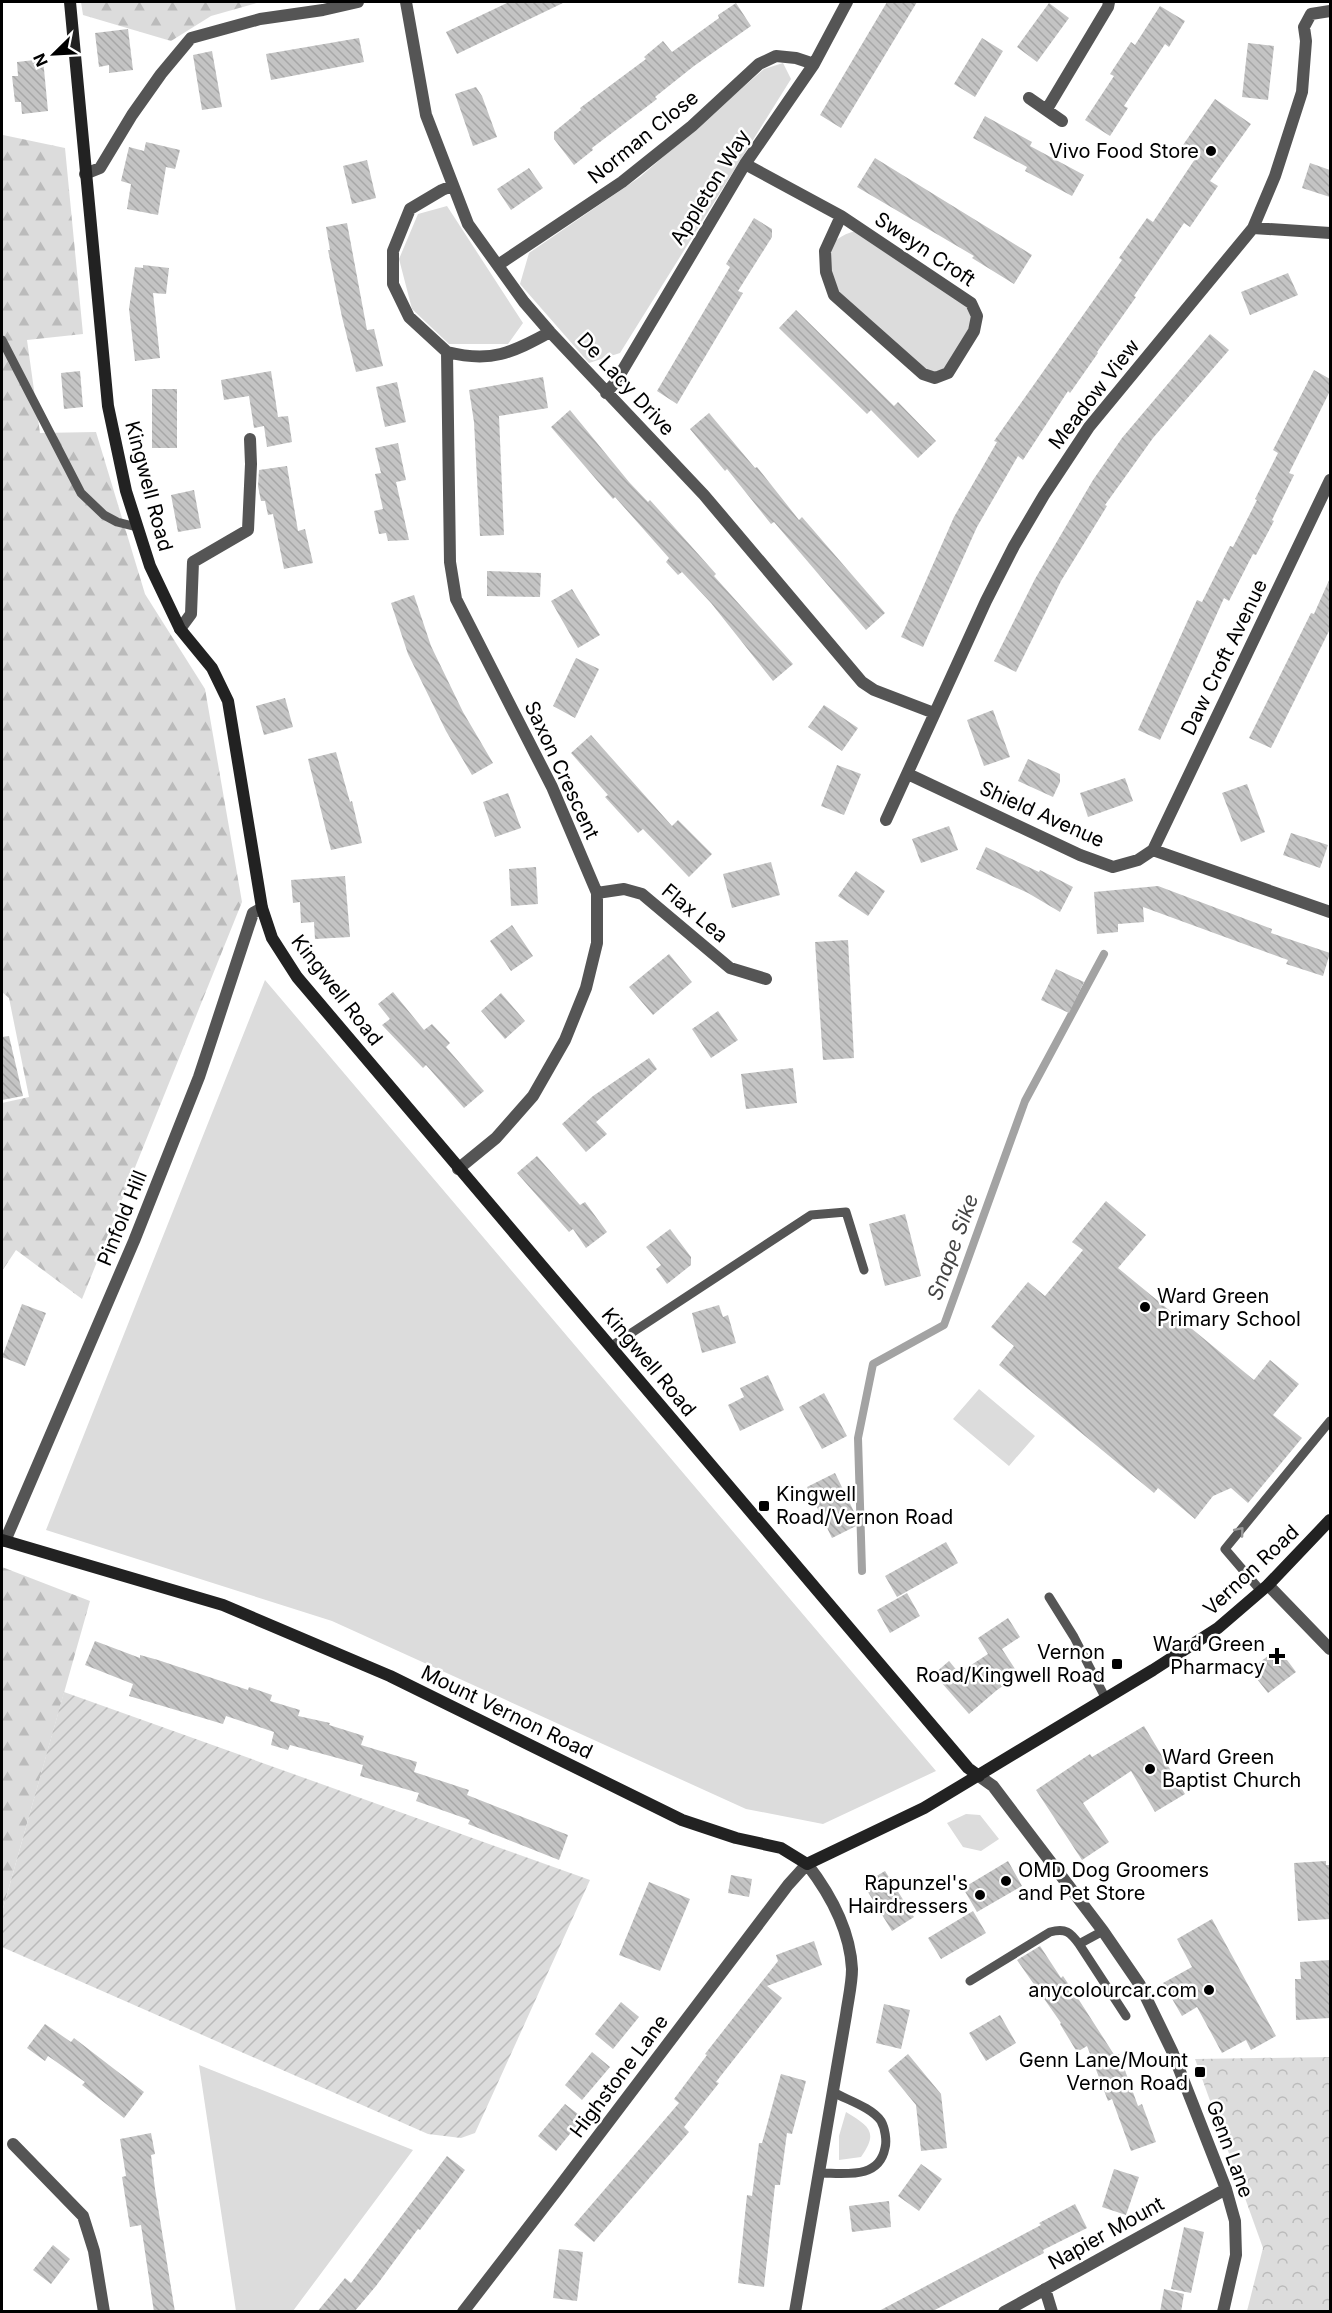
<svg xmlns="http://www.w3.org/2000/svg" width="1332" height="2313" viewBox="0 0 1332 2313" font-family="Inter,sans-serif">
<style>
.grass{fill:#dcdcdc}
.forest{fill:url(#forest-firs)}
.park{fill:url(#park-crowns)}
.garden{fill:url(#garden-furrows)}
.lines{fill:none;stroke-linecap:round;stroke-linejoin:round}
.stream{stroke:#a3a3a3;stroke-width:8}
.building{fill:url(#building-back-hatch)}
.lane{stroke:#555;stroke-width:9}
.street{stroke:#555;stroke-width:12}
.secondary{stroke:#222;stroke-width:12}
.oneway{stroke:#999}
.poi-dot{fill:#000;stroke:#fff;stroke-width:2}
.labels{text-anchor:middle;stroke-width:5;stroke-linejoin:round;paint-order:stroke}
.street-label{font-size:20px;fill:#000;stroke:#fff}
.poi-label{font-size:20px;fill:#000;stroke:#fff;text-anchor:end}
.water-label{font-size:21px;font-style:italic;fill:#444;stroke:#fff}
</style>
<defs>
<pattern id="forest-firs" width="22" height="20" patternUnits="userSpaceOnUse" patternTransform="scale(1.5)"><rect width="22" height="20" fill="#dcdcdc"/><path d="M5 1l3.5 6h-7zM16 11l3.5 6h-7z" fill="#bbb"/></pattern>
<pattern id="park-crowns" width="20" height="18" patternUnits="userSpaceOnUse" patternTransform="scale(1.5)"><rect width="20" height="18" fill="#dcdcdc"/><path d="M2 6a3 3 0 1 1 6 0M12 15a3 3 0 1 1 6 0" fill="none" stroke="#bbb"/></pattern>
<pattern id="garden-furrows" width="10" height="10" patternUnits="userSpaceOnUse" patternTransform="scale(1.5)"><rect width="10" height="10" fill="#dcdcdc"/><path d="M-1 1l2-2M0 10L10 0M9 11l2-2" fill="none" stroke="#bbb"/></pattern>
<pattern id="building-back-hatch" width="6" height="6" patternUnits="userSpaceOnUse" patternTransform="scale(1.5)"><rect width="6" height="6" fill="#c4c4c4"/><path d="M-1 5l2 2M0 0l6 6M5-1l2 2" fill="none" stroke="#a7a7a7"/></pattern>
</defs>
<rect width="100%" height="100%" fill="#fff"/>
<path class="grass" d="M783,63l8,16 -171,274 -31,10 -69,-79 9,-31 111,-76 124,-108z
M447,206l76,117 -15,21h-59l-37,-35 -13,-50 19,-45z
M862,230l109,73 6,13 -29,57 -13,5 -101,-83 -9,-44c11,-12 20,-19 37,-21z
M265,980l671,791 -113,53 -77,-15 -414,-188 -286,-91z
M979,1389l56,47 -26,30 -56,-47z
M966,1814l14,1 19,24 -18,12 -18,-4 -16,-24z
M199,2065l214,85 -120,161h-57z
M846,2112c23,14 33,20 15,45l-22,3v-24z"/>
<path class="forest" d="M81,2h179l-49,14 -40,25 -88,-26z
M2,125l1,10 62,13 18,186 -56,6 13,93 56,-1 49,162 60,95 37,213 -160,397 -66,-49 -14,21v-168l27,-6 -20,-99 -7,-6z
M2,1567l88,34 -88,311z"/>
<path class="park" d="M1330,2057v254h-83l16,-63 -68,-189z"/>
<path class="garden" d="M64,1692l526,188 -115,253 -14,5 -33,-4 -426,-187v-35z"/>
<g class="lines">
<path class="stream" d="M862,1571l-4,-133 15,-74 71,-39 81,-224 79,-147"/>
</g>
<path class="building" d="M509,2h56l-108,52 -11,-22z
M887,2h30l-76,126 -21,-13z
M736,3l15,23 -57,40 -39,31 2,2 -65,49 1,2 -19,15 -20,-26v-7l27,-22 -1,-2 66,-49 -2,-2 19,-16 9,11 47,-34 -1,-3z
M1049,3l20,15 -32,44 -20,-15z
M1160,6l25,15 -16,26 -4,-3 -41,62 4,2 -18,28 -25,-16 29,-44 -4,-2 21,-32 4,3z
M128,29l5,41 -24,3v-8l-10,2 -4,-34z
M359,38l5,24 -93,18 -5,-26z
M982,38l21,13 -28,46 -21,-13z
M1248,43l26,3 -6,54 -26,-3z
M212,51l10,56 -20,3 -9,-55z
M43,59l5,52 -26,3 -1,-12h-6l-3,-26h6l-1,-14z
M476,87l6,9 15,41 -24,9 -18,-52z
M1215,99l36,25 -41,57 8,5 -28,41 -6,-4 -50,73 2,1 -39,55 1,1 -28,40 -2,-2 -45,69 -5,-4 -41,71 -54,120 -22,-10 53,-120 43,-75 -3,-1 128,-181 -3,-2 28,-40 6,4 44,-66 -14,-11z
M985,116l47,26 -2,4 54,29 -12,21 -47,-25 2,-4 -54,-29z
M146,142l34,8 -5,19 -9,-2 -8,48 -31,-6 4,-25 -10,-3 8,-34 15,4z
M875,158l157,97 -18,29 -42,-26 2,-2 -117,-69z
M367,160l9,38 -24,6 -9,-38z
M1310,163l20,7v27l-28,-9z
M529,168l14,20 -32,22 -14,-21z
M754,218l18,11v8l-34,54 5,2 -66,111 -20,-13 73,-124 -4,-3z
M347,223l20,107 7,-1 9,37 -27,6 -14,-55 -14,-67h2l-4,-23z
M143,265l26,3 -3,26 -13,-1 7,65 -25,3 -6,-52 6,-42 8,1z
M1288,273l10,22 -48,20 -9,-23z
M796,310l98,96 4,-4 38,39 -18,17 -47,-48 -4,4 -88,-86z
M1210,334l19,16 -76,88 -48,67 2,1 -46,75 -45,91 -22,-11 41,-82 58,-99 29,-42z
M1314,370l16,9v12l-41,82 5,2 -22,45 2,1 -18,34 -3,-1 -24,47 -5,-3 -64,142 -22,-10 59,-130 5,2 28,-56 3,1 24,-47 -2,-1 23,-46 -5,-3z
M80,371l3,36 -19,2 -3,-36z
M271,371l7,46 10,-1 4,26 -25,5 -3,-21 -10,2 -5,-32 -25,4 -3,-20z
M543,377l5,31 -49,8 5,119 -24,1 -6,-114 -5,-32z
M397,382l9,40 -21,5 -9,-40z
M152,389h25v59h-25z
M570,410l59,72 19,20 2,-2 66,74 -2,2 79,88 -20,17 -62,-78 -29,-31 -4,3 -12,-13 3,-4 -54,-61 -2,2 -62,-72z
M709,413l46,55 2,-1 42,53 3,-3 83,96 -19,17 -92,-108 -3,2 -44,-55 -2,2 -35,-42z
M398,443l8,37 -10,2 13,58 -21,1 -2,-8 -7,1 -5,-23 9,-2 -8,-35 6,-1 -6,-25z
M287,466l11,65 7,-2 8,34 -29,6 -11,-55 -5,1 -3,-14h-4l-3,-15 1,-16z
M194,490l7,38 -23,4 -7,-37z
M487,571l54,2 -1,24 -53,-1z
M1330,578v51l-59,119 -22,-10 62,-125 3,1z
M572,589l28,46 -22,13 -27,-47z
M414,595l17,51 32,66 30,51 -21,12 -26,-44 -38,-77 -17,-51z
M576,658l23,11 -24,49 -22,-12z
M285,698l8,29 -29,8 -8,-29z
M824,705l34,23 -16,23 -34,-24z
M993,710l17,47 -26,9 -17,-46z
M591,735l81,91 6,-6 34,34 -23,23 -46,-48 -5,4 -33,-36 3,-2 -37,-42z
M336,752l14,50 2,-1 10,42 -31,7 -23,-91z
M1028,759l32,15v8l-7,15 -35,-16z
M837,765l24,9 -17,41 -23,-9z
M1125,778l8,23 -45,16 -8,-24z
M1247,784l18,48 -24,10 -19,-49z
M508,793l13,35 -26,9 -12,-35z
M949,826l9,24 -37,13 -9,-24z
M1291,833l37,12 -8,23 -37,-13z
M986,847l53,25 1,-2 33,17 -13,25 -32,-19 -52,-24z
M771,862l9,33 -48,13 -9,-34z
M536,867l2,37 -27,2 -2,-37z
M856,871l29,20 -17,25 -30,-20z
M345,876l5,61 -35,2 -1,-17 -13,1 -1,-21 -7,1 -2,-23z
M1158,886l114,43 -1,4 59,20 -7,23 -37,-12 2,-4 -145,-53 1,15 -26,2v8l-21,2 -3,-42z
M512,925l21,31 -22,15 -21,-30z
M848,940l6,118 -31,2 -8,-118z
M669,954l23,28 -39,33 -24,-28z
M1056,969l28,13 -15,31 -28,-13z
M393,992l31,38 8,-6 18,19 -4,4 38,44 -20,17 -38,-43 -3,3 -41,-43 8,-6 -12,-15z
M501,993l24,28 -20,18 -24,-28z
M718,1011l20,29 -27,18 -19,-29z
M9,1036l14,60 -21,4v-63z
M649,1058l8,11 -61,53 11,12 -21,18 -24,-28 31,-28z
M793,1068l4,35 -51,6 -5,-35z
M537,1156l43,49 5,-3 22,30 -21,16 -13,-19 -4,3 -52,-59z
M1106,1201l40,34 -28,33 136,112 16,-20 29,24 -26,31 29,23 -54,65 -17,-15 -18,8 -18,23 -37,-31 -4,5 -155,-128 15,-19 -23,-19 37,-45 17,14 38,-46 -11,-8z
M905,1214l16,62 -36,10 -16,-62z
M670,1229l21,28v8l-24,19 -11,-15 5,-4 -15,-18z
M22,1304l24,9 -21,53 -23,-9z
M719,1305l4,12 5,-2 8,28 -34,10 -10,-40z
M768,1375l16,35 -44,21 -12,-26 16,-8 -4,-9z
M824,1393l23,43 -25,13 -23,-42z
M835,1473l25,51 -28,14 -25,-51z
M946,1542l12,21 -61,34 -12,-21z
M907,1593l13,23 -30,17 -13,-23z
M1008,1618l12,19 -18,12 17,26 -22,15 -28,24 -35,-40 15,-13 10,12 29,-19 -10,-16z
M95,1641l45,17v-3l18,5 90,30 1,-3 23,8 -2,6 30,9 -2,6 32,7 -1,2 35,11 -3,9 56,17 -3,10 55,18 -2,5 101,40 -9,25 -91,-36 2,-4 -54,-19 3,-8 -59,-17 3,-11 -73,-20 -2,5 -17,-5 3,-13 -48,-16 -3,8 -94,-28 4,-12 -48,-19z
M1278,1648l18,24 -28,21 -18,-23z
M1144,1726l41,68 -30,18 -24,-41 -48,32 26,39 -27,18 -46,-70 54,-36 2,3z
M1008,1861l14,25 -45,26 -14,-24z
M1326,1861v4h4v54l-32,2 -4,-58z
M885,1871l29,46 -22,14 -29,-47z
M731,1875l21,4 -3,18 -21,-4z
M649,1882l41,17 -30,72 -41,-16z
M973,1911l13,22 -45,26 -13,-21z
M1212,1919l64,117 -25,14 -5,-10 -24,13 -25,-46 -15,9 -19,-33 29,-16 -15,-28z
M814,1941l8,24 -55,21 15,12 -66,84 3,1 -35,44 5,5 -95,110 -20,-17 105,-122 -5,-4 33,-44 -2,-1 73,-93 -2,-6z
M1040,1946l21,32 2,-2 16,24 36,56 4,-2 19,52 4,-2 14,38 -25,9 -19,-52 -4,2 -21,-55 -10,6 -17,-28 1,-1 -44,-63z
M1330,1960v58l-34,2 -1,-41h6l-1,-17z
M621,2002l18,15 -26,32 -18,-15z
M884,2004l26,6 -9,39 -25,-6z
M1000,2015l16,28 -30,18 -17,-28z
M45,2024l26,18 3,-4 70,54 -20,26 -42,-33 3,-3 -37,-26 -3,5 -18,-13z
M592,2052l18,15 -28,33 -17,-15z
M908,2054l33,40 6,54 -26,3 -5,-46 -28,-34z
M781,2074l25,7 -14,53 -5,-1 -7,52h-5l-11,102 -26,-4 9,-88 5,1 7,-53h3z
M565,2104l18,14 -27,33 -18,-15z
M151,2133l4,21 -4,1 4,34 20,123h-21l-13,-87 -11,2 -8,-50 4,-1 -6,-37z
M447,2156l18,14 -45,60 -2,-1 -42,57 -22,26h-37l28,-34 6,5z
M921,2164l21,15 -23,32 -21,-15z
M1114,2169l25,8 -13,38 -24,-8z
M889,2201l2,26 -39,5 -3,-26z
M1075,2204l12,24 -44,22 1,3 -113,59h-54l164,-87 -2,-2z
M1184,2227l20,5 -13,61 -20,-4z
M53,2245l17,14 -19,25 -18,-14z
M559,2249l24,3 -6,49 -24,-3z
M1164,2289l20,5 -3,18h-21z"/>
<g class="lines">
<path class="lane" d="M2,340l79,153 23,22 13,7 20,5
M610,1347l201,-132 35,-3 18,58
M1261,1591l-36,-42 105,-128
M1049,1597l25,40 32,62
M1079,1944l47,72
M970,1981l80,-49c16,-4 20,0 29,12l24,-13
M819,2173c25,0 60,7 66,-25 2,-7 0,-20 -4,-27 -10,-14 -34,-21 -48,-29"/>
<path class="street" d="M406,2l20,113 42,109 56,78 26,30 154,163 158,187 12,8 60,23
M1029,98l33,23
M1047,109l61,-102 1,-5
M745,164l96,52 130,87 6,13 -3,15 -26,42 -13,5 -12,-4 -89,-79 -8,-23 -1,-21 16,-35
M85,174l15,-6 32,-53 29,-41 30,-36 69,-19 63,-9 35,-8
M1253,228l77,5
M498,265l124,-83 70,-56 67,-62 17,-8 20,2 18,6
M447,352l-38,-35 -16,-33v-33l17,-42 32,-19 10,-4
M606,393l9,-10 130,-219 69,-100 33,-62
M180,629l11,-15 2,-52 55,-32 3,-66 -1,-25
M908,774l172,81 33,12 25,-7 15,-10 177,-370
M886,820l100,-219 28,-55 30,-51 45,-68 164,-199 22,-52 27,-84 4,-51 -2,-14 7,-13 19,-3
M1153,850l177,62
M597,893l27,-4 18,5 88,74 36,11
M458,1169l38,-31 37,-42 32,-56 21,-52 11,-45v-50l-45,-106 -96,-188 -6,-37 -3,-210c44,11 65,1 103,-20
M5,1541l129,-300 65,-164 54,-164 9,-5
M1268,1585l62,64
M979,1776l14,10 110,145 37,54 32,66 54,138 9,32 1,34 -13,57
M13,2144l70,72 11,35 10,61
M1045,2289l7,23
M463,2312l94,-122 231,-305 19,-21c24,31 43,66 45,105 0,15 -4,31 -6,46l-51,297
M1004,2312l222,-123"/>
<path class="secondary" d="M70,2l38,404 18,85 24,75 30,63 32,39 16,33 34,207 10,30 25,39 671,791 11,8
M2,1540l221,65 167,71 292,144 54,18 45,10 26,16 117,-56 229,-138 65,-42 50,-43 62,-65"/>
</g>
<defs><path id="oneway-chevron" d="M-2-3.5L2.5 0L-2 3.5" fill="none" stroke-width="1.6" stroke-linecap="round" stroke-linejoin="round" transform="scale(1.5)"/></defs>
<use class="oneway" href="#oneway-chevron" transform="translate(1240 1531) rotate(-50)"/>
<g class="poi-dot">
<circle cx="1211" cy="151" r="6"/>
<circle cx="1145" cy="1307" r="6"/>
<rect x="758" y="1500" width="12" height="12" rx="3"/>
<path d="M1274 1647h6v6h6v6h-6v6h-6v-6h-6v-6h6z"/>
<rect x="1111" y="1658" width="12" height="12" rx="3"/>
<circle cx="1150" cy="1769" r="6"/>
<circle cx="1006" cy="1881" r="6"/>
<circle cx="980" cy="1895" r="6"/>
<circle cx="1209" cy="1990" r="6"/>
<rect x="1194" y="2066" width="12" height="12" rx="3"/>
</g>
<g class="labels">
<g class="street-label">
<text transform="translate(643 137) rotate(-39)" y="7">Norman Close</text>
<text transform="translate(710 187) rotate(-58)" y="7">Appleton Way</text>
<text transform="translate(925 249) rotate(34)" y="7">Sweyn Croft</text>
<text transform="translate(626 384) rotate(47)" y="7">De Lacy Drive</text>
<text transform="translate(1094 394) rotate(-52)" y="7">Meadow View</text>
<text transform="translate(149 486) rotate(75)" y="7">Kingwell Road</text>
<text transform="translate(1224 657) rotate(-64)" y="7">Daw Croft Avenue</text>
<text transform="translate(562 770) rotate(65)" y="7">Saxon Crescent</text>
<text transform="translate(1042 814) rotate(24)" y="7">Shield Avenue</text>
<text transform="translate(695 913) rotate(40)" y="7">Flax Lea</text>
<text transform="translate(337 990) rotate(52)" y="7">Kingwell Road</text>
<text transform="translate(122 1218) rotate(-68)" y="7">Pinfold Hill</text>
<text transform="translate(649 1362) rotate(50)" y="7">Kingwell Road</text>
<text transform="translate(1251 1570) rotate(-43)" y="7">Vernon Road</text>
<text transform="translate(507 1712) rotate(26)" y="7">Mount Vernon Road</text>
<text transform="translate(619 2076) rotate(-53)" y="7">Highstone Lane</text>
<text transform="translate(1230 2149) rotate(70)" y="7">Genn Lane</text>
<text transform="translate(1106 2233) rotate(-29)" y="7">Napier Mount</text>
</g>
<g class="poi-label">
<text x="1199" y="158">Vivo Food Store</text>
<text x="1157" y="1303" text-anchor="start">Ward Green<tspan x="1157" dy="23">Primary School</tspan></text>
<text x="776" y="1501" text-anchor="start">Kingwell<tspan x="776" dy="23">Road/Vernon Road</tspan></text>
<text x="1265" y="1651">Ward Green<tspan x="1265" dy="23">Pharmacy</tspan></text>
<text x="1105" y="1659">Vernon<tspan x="1105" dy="23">Road/Kingwell Road</tspan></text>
<text x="1162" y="1764" text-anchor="start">Ward Green<tspan x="1162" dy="23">Baptist Church</tspan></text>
<text x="1018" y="1877" text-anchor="start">OMD Dog Groomers<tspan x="1018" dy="23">and Pet Store</tspan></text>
<text x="968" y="1890">Rapunzel's<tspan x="968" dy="23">Hairdressers</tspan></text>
<text x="1197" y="1997">anycolourcar.com</text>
<text x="1188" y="2067">Genn Lane/Mount<tspan x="1188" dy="23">Vernon Road</tspan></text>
</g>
<g class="water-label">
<text transform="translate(953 1247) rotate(-70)" y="7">Snape Sike</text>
</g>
</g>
<rect width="1332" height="2313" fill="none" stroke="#000000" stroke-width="6"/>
<g transform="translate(54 54) rotate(246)" stroke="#ffffff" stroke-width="4.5" paint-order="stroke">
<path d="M0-4.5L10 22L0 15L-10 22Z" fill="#000000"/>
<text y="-9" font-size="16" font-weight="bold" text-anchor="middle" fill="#000000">N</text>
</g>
</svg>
